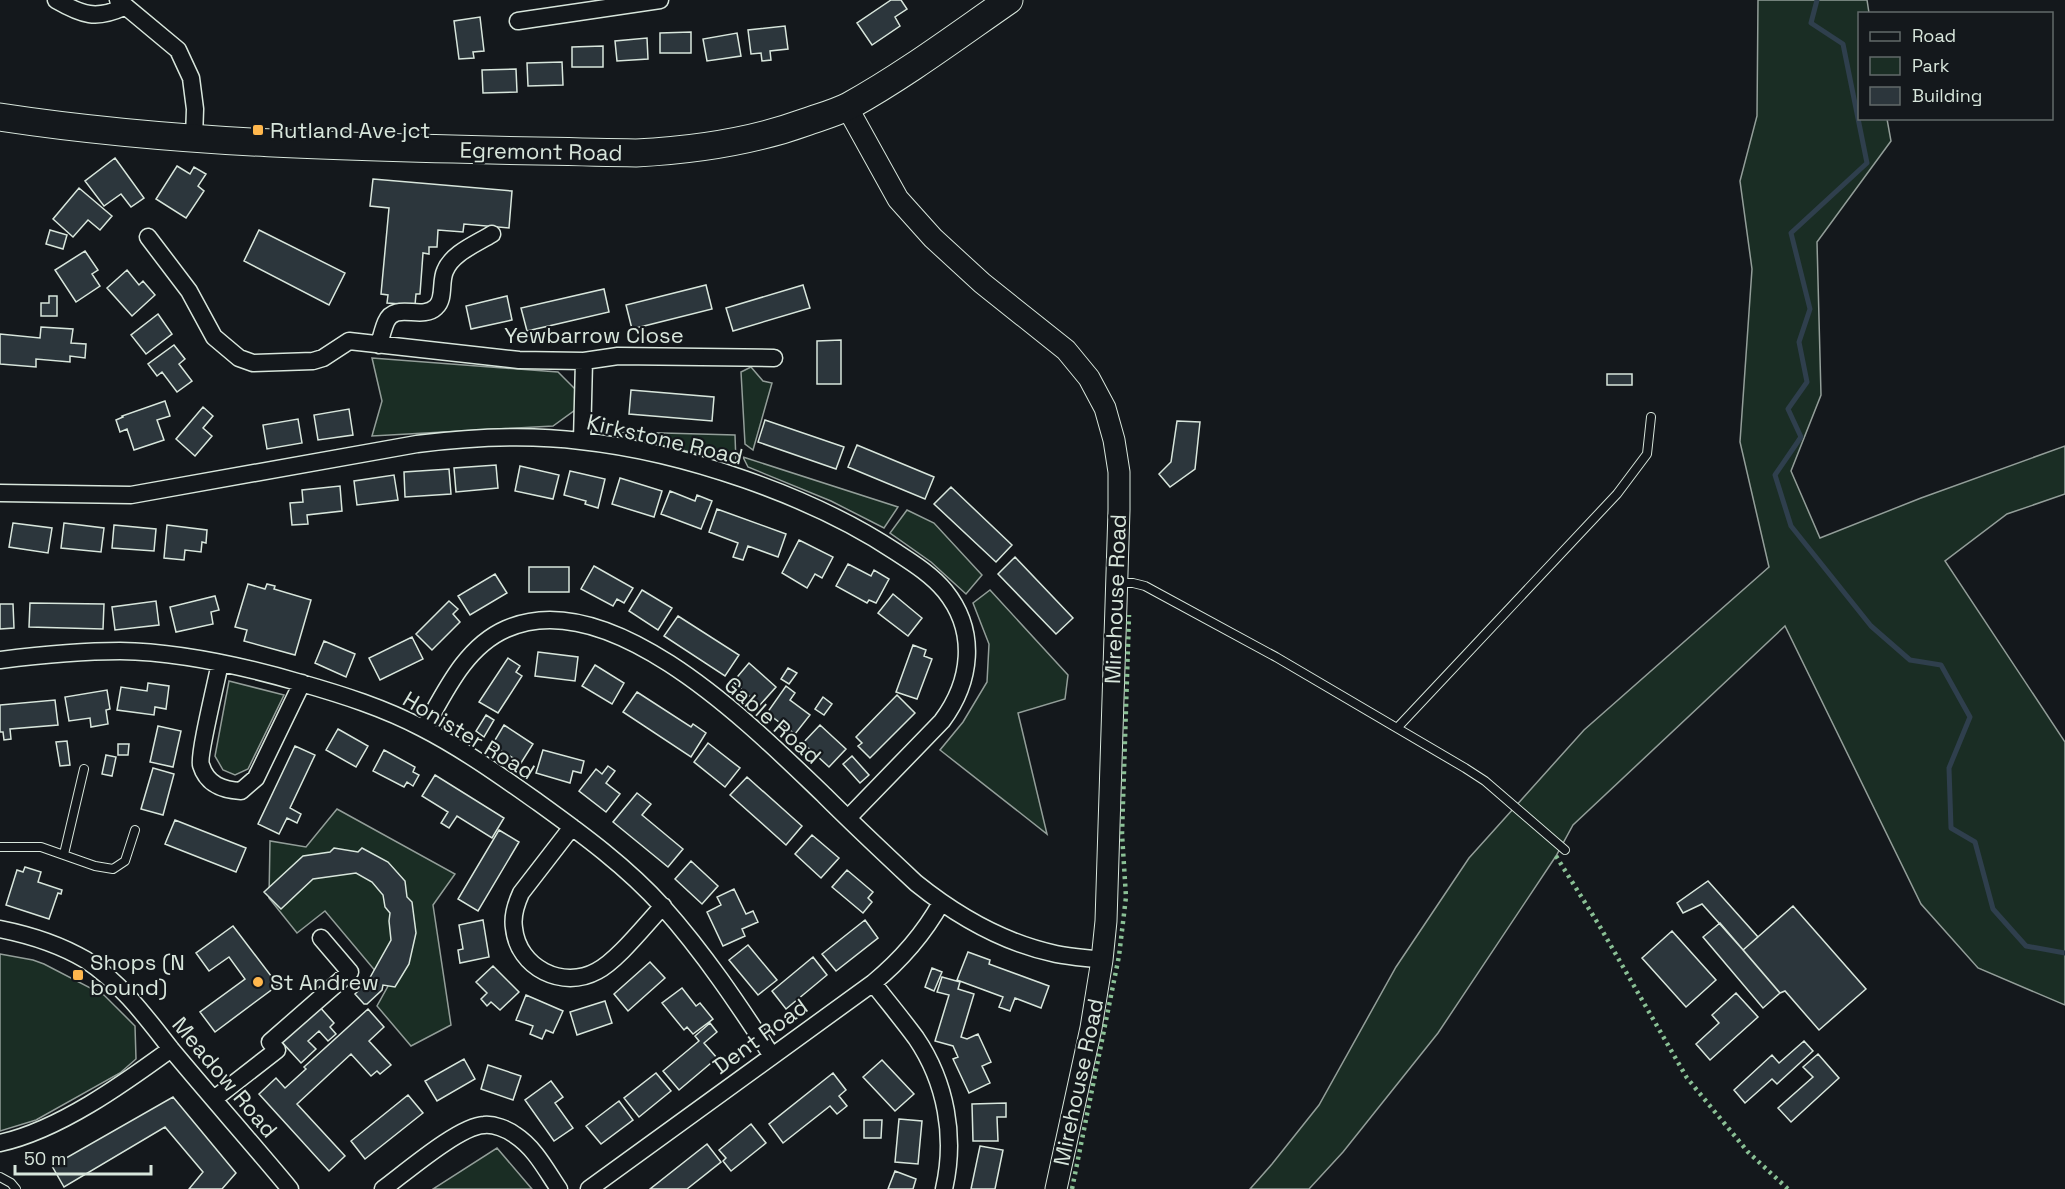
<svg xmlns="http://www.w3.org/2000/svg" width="2065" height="1189" viewBox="0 0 2065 1189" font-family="'Space Grotesk',sans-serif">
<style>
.green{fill:#1a2d24;stroke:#939e99;stroke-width:1.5}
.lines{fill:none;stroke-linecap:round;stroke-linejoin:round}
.stream{stroke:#2f3f4d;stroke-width:5}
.building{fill:#2c363c;stroke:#d8e6dc;stroke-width:1.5}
.service-casing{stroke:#d8e6dc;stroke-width:10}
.minor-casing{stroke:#d8e6dc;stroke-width:19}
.tertiary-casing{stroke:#d8e6dc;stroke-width:23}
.trunk-casing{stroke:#d8e6dc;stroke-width:29}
.service{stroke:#14181c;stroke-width:8}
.minor{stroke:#14181c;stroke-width:16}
.tertiary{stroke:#14181c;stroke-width:21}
.trunk{stroke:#14181c;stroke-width:27}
.hedge{stroke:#8ac095;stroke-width:4.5;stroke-dasharray:3 4.5;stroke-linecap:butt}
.poi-dot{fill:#ffb74d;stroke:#14181c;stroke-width:2}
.labels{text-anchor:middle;stroke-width:4.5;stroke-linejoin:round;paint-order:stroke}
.poi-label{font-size:22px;fill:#d8e6dc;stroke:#14181c;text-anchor:start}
.street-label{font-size:22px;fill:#d8e6dc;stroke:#14181c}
</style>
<rect width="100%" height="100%" fill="#14181c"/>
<path class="green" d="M1758,0h109l2,13 -9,1v104l27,1 4,22 -74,101 4,153 -30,76 29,67 101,-40 144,-52v48l-58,20 -62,47 120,181v263l-87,-37 -57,-64 -136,-278 -212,199 -17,31 -118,177 -95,119 -34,37h-59l22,-25 47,-59 77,-138 73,-109 115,-128 185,-163 -29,-125 12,-173 -12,-88 17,-65z
M372,358l186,14 18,18 -1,20 -22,16 -181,10 10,-35z
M751,367l12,14 9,2 -19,67 -8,-6 -4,-72z
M627,432l108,3 1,28 -121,-29z
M743,457l155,50 -14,21 -53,-27 -83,-34z
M907,510l27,13 48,52 -16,19 -35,-32 -41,-29z
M990,590l78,85 -3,24 -47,14 29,121 -107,-84 23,-28 24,-40 2,-38 -16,-41z
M229,681l55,14 -36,74 -13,6 -12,-5 -8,-14z
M337,809l118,65 -22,31 18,120 -40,21 -34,-40 11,-20 -63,-75 -28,22 -28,-35 1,-57 36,6z
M0,954l33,6 11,4 60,31 31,31 1,33 -16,14 -84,47 -36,11z
M497,1148l35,41h-99z"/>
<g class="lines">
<path class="stream" d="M1817,0l-6,23 32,21 24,119 -76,70 19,76 -11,33 8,40 -19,27 13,28 -26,38 16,51 80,100 39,34 31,5 29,52 -21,51 2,60 24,14 18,67 33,37 39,7"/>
</g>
<path class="building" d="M891,0h10l6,9 -12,8 5,9 -28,19 -15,-22z
M480,17l4,34 -11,1 1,6 -15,1 -5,-38z
M785,26l3,23 -18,2 1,9 -9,1 -1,-8 -10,1 -3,-24z
M691,32v21h-31v-20z
M737,33l4,23 -34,5 -4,-22z
M647,38l1,21 -31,2 -2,-20z
M603,46v21h-31v-20z
M562,62l1,23 -35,1 -1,-23z
M516,69l1,23 -34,1 -1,-23z
M115,158l29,40 -13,9 -10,-13 -17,12 -19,-25z
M177,166l13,8 4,-7 12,7 -8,12 6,5 -18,27 -30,-19z
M373,179l139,12 -3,37 -45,-4 -1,8 -25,-2 -1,17h-8v7l-6,-1 -3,41h-4l-1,11 -28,-2 1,-8 -7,-1 8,-86 -19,-2z
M79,188l33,28 -12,14 -12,-10 -15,17 -20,-18z
M50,230l17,5 -4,14 -17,-5z
M259,230l86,43 -16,32 -85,-44z
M85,251l13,19 -6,4 8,12 -24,16 -21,-32z
M127,270l12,15 4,-4 12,14 -23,21 -25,-28z
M706,285l6,24 -80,20 -6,-24z
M803,285l7,23 -77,23 -7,-23z
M604,289l5,23 -82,19 -6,-23z
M49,296h8v20h-16v-13h8z
M507,296l5,24 -41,9 -5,-23z
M158,314l14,20 -26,20 -15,-19z
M41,327l32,2 -2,14 15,1 -1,14 -15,-2v6l-34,-3v8l-36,-3v-30l40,4z
M841,340v44h-24v-43z
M174,345l11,14 -6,5 13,17 -15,11 -15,-20 -5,4 -9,-12z
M1607,374h25v11h-25z
M631,390l83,7 -2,24 -83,-7z
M165,401l5,15 -13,4 7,20 -30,10 -7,-21 -7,3 -4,-12 7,-3 -1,-1z
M203,407l10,9 -10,12 9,8 -17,20 -19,-17z
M349,409l4,26 -35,5 -4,-25z
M298,419l4,24 -35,6 -4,-24z
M765,420l79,27 -8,22 -78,-27z
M1177,421l23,1 -5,47 -25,18 -11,-13 12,-12z
M857,445l77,32 -9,22 -77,-32z
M496,465l2,23 -42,4 -2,-24z
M520,466l39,9 -6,24 -38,-8z
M449,469l2,25 -46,3 -1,-25z
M570,471l35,8 -7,29 -13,-4 1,-3 -22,-6z
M394,475l4,25 -41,5 -3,-24z
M620,478l42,13 -8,26 -42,-13z
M340,486l2,25 -35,4 1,9 -16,1 -2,-22 13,-1 -1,-12z
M951,487l61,58 -16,17 -62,-58z
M670,491l25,10 2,-6 15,6 -11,28 -40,-15z
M717,509l69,25 -8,23 -30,-11 -5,14 -10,-3 5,-14 -29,-11z
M13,523l39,5 -4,25 -39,-6z
M64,523l40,5 -3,24 -40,-4z
M114,525l42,4 -2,22 -42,-3z
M167,525l40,5 -1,13 -4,-1 -1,10 -16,-2 -1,10 -20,-2z
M799,540l34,17 -11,21 -7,-4 -8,14 -25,-15z
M1015,557l58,61 -17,16 -58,-60z
M848,564l23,12 3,-6 15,9 -13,24 -7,-3 -2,3 -31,-17z
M594,566l39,22 -9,15 -7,-4 -4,7 -32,-17z
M529,567h40v25h-40z
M495,574l12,19 -37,22 -12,-19z
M248,584l17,5 2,-5 8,2 -1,3 37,11 -16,55 -51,-14 3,-11 -12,-3z
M642,590l30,18 -14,22 -29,-19z
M893,594l29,24 -14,18 -30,-23z
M215,596l4,14 -8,2 2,12 -37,8 -6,-25z
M156,601l3,24 -44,5 -3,-23z
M449,601l9,8 -5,5 7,8 -28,28 -16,-16z
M30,603l74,1 -1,25 -74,-2z
M0,604h13l1,24 -14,1z
M678,616l61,39 -14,21 -61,-40z
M412,637l11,22 -43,21 -11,-22z
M324,641l31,13 -9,23 -31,-14z
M913,645l13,5 -2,6 8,3 -15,40 -21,-7z
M538,652l40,5 -3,24 -40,-5z
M508,658l12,8 -4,6 6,4 -24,37 -19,-11z
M749,663l27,24 -16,18 -27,-23z
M595,665l29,18 -12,21 -30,-18z
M788,668l9,5 -8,11 -8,-5z
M148,683l21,3 -3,23 -11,-2 -1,8 -37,-5 4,-23 26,4z
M786,686l9,7 -5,7 20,15 -15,19 -28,-21z
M107,690l3,19 -4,1 2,14 -17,3 -1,-9 -21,3 -4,-24z
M637,692l54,35 2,-3 13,9 -15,24 -68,-45z
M897,695l18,18 -45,45 -12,-12 4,-3 -6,-6z
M823,697l9,7 -8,11 -9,-6z
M55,700l3,25 -48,4 1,10 -7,1 -1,-8h-3v-27z
M486,715l8,5 -10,17 -8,-6z
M504,725l29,19 -12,19 -29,-18z
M820,725l26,24 -17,18 -26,-24z
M158,726l23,5 -8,36 -23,-5z
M338,729l30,17 -12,21 -30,-17z
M67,741l3,24 -10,1 -4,-24z
M708,743l32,25 -15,19 -31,-25z
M118,744h11l-1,11h-10z
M295,746l20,9 -25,53 11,6 -4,9 -10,-5 -8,16 -21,-10z
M384,750l31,17 -2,5 6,3 -6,11 -6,-4 -3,5 -31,-16z
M543,750l41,11 -3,12 -8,-2 -3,12 -34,-10z
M106,755l10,2 -4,19 -10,-2z
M852,756l17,19 -9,8 -17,-19z
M608,766l7,5 -9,12 14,11 -14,18 -27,-21 17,-22 6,5z
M153,768l21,6 -11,41 -22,-6z
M435,775l69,43 -12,20 -35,-22 -8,12 -8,-5 7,-11 -26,-16z
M747,777l55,49 -16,19 -56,-50z
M637,793l14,11 -9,11 41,34 -15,18 -55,-45z
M175,820l71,28 -10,24 -71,-28z
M499,830l20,12 -41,69 -20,-12z
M812,835l27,23 -18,20 -26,-24z
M334,848l24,4 4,-4 26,14 17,19 2,16 5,5 4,31 -7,31 -14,23 -12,-2 -1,5 -15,14h-3l-9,-10 13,-13 23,-41 -2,-19 1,-8 -5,-6 -2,-12 -11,-13 -16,-9 -43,6 -32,30 -17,-17 39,-36 27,-4z
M691,861l27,25 -16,18 -27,-25z
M25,867l16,5 -3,10 24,8 -1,4 -3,-1 -9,26 -43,-14 11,-35 6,2z
M847,870l26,22 -5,6 4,4 -9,11 -31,-26z
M1708,881l50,56 -15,13 -41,-46 -19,9 -6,-10z
M734,889l12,25 7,-3 5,11 -16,7 3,7 -22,10 -16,-34 14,-7 -4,-8z
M1793,906l73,83 -47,41 -34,-39 -5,2 -37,-43z
M483,920l6,37 -29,6 -2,-13 5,-1 -4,-24z
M865,920l13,18 -42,33 -14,-17z
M1720,923l60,70 -17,15 -60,-71z
M233,926l45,59 -63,47 -15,-20 45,-33 -16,-22 -20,14 -13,-18z
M1672,931l44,49 -30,27 -44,-49z
M748,945l29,35 -19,15 -29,-35z
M968,952l22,8 -1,4 60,22 -8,22 -26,-10 -5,13 -11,-4 4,-10 -46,-17z
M813,957l14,18 -41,34 -14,-18z
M650,962l15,16 -37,33 -14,-17z
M493,966l26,26 -19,18 -9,-8 -4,4 -6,-7 6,-6 -11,-11z
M932,968l10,4 -8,19 -9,-4z
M942,977l18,5 -2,7 16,5 -13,43 6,2 11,-5 13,28 -9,4 8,17 -21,10 -16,-34 5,-2 -5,-11 -18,-5 14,-46 -12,-3z
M682,988l14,18 4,-3 13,16 -20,15 -6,-7 -3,3 -22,-27z
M1736,993l22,24 -48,43 -14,-16 23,-21 -7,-8z
M526,995l37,16 -10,22 -7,-3 -4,9 -12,-5 3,-8 -17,-6z
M605,1001l7,22 -35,12 -7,-23z
M318,1005l16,18 -4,4 6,7 -8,7 -9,-10 -11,10 8,8 -15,14 -21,-23z
M368,1009l16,18 -15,14 22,24 -11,9 -3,-3 -6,5 -20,-22 -54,50 48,52 -16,15 -70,-77 17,-16 9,10 21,-19 -2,-2z
M710,1023l7,9 -13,11 13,15 -38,32 -16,-19 36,-30 -4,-5z
M1804,1041l9,10 -36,33 -5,-5 -27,24 -11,-13 38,-35 7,8z
M1818,1054l21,24 -48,44 -13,-14 35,-31 -10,-10z
M464,1059l11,20 -38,22 -12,-20z
M882,1060l32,34 -19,17 -32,-34z
M488,1065l33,11 -8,24 -32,-11z
M656,1073l15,18 -32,26 -15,-19z
M833,1073l13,17 -7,6 8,10 -10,8 -7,-8 -47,37 -14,-19z
M551,1081l12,16 -8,6 18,25 -19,13 -29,-41z
M408,1095l15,18 -58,46 -14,-18z
M173,1097l63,76 -14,16h-33l14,-17 -38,-45 -101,60 -12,-21z
M619,1101l14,19 -32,24 -15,-18z
M1006,1103v14h-9l1,24h-25l-1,-37z
M899,1119l23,2 -4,43 -23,-2z
M864,1120h18l-1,18h-17z
M751,1124l15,19 -35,28 -8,-10 3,-3 -7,-8z
M707,1144l14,18 -34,27h-37z
M980,1146l23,4 -8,39h-24z
M895,1171l21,8 -3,10h-25z"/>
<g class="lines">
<g class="service-casing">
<path id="service" d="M1116,583h17l12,3 131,71 189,111 20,13 80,69
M1398,727l219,-233 30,-40 4,-37
M0,847h41l54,19 18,3 12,-8 10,-31
M64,854l20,-85
M0,1177l11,6 5,6"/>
</g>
<g class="minor-casing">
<path id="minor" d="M56,0c26,15 40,20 68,7
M118,0l60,50 13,28 4,31 -1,29
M518,21l142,-21
M148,237l41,54 25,46 25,21 14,5 60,-2 10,-3 26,-17 170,19 65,1 34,-5 156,2
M379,345c2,-8 4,-16 7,-23 9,-21 36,-1 50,-15 9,-8 4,-25 9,-36 7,-18 31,-27 47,-37
M582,441l2,-80
M0,493l131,2 286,-51c55,-7 109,-10 164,-3 102,11 229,54 315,111 17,11 36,23 49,39 33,41 26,91 -3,130l-94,97
M0,660c40,-5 80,-9 120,-9 61,1 123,15 181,32 42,12 83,25 121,45 41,21 80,49 117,75 43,31 88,64 124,104 41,46 75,97 109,149
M220,663c-3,16 -22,93 -19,102 6,20 22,25 40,26l15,-13 46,-95
M424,729c21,-37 41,-82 82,-100 105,-47 249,100 318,166 30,30 61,59 92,88 41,33 88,60 140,71 15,3 31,4 46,6
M572,827l-51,66c-5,11 -9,23 -7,35 4,40 49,62 83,43 20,-10 49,-47 66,-65
M0,929c30,6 59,15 86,31 35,23 60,57 85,89 39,47 80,93 119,140
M873,983c14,18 29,36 43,55 30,44 40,99 28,151
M214,1099l63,-49 -7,-8 80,-70 -29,-34
M0,1143c59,-13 123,-59 171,-94
M383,1189c22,-16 76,-63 101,-64 10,-1 23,4 31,10 20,13 31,35 44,54
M589,1189l284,-206c28,-23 50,-48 68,-80"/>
</g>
<g class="tertiary-casing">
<path id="tertiary" d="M847,107l51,92 35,39 49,45 84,67 23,28 16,30 9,32 5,32v38l-13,411 -4,39 -11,68 -35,161"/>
</g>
<g class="trunk-casing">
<path id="trunk" d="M0,117c210,32 424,31 636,36 59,-3 115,-11 170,-31 14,-5 29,-9 43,-16 56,-31 108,-70 160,-106"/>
</g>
<use href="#service" class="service"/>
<use href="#minor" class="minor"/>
<use href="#tertiary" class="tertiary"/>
<use href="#trunk" class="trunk"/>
<path class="hedge" d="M1556,856l43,69 88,153 61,74 40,37
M1072,1189l47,-233 7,-59 -4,-63 7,-219"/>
</g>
<g class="poi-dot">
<rect x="252" y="124" width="12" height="12" rx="3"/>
<rect x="72" y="969" width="12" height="12" rx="3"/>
<circle cx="258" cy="982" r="6"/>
</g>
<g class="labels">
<g class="poi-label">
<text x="270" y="138">Rutland Ave jct</text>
<text x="90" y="970">Shops (N<tspan x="90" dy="25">bound)</tspan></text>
<text x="270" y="990">St Andrew</text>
</g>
<g class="street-label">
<text transform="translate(541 151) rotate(1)" y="8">Egremont Road</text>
<text x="594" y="343">Yewbarrow Close</text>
<text transform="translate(665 439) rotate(13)" y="8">Kirkstone Road</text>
<text transform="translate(1115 599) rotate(-88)" y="8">Mirehouse Road</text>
<text transform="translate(773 720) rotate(41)" y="8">Gable Road</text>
<text transform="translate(469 735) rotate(31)" y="8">Honister Road</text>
<text transform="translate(760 1036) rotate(-36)" y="8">Dent Road</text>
<text transform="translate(225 1077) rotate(50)" y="8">Meadow Road</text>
<text transform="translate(1078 1082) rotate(-78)" y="8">Mirehouse Road</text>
</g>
</g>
<rect x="1858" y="12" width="195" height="108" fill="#14181c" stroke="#626a69" stroke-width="1.5"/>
<rect x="1870" y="32" width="30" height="9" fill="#14181c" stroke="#626a69" stroke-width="1.5"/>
<text x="1912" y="42" font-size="18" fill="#d8e6dc">Road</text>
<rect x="1870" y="57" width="30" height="18" fill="#1a2d24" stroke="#626a69" stroke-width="1.5"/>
<text x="1912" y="72" font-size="18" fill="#d8e6dc">Park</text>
<rect x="1870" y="87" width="30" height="18" fill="#2c363c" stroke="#626a69" stroke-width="1.5"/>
<text x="1912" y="102" font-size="18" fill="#d8e6dc">Building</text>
<path d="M15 1165v9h136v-9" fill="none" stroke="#d8e6dc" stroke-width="3"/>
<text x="24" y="1165" font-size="18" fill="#d8e6dc" stroke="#14181c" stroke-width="4.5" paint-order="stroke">50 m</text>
</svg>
